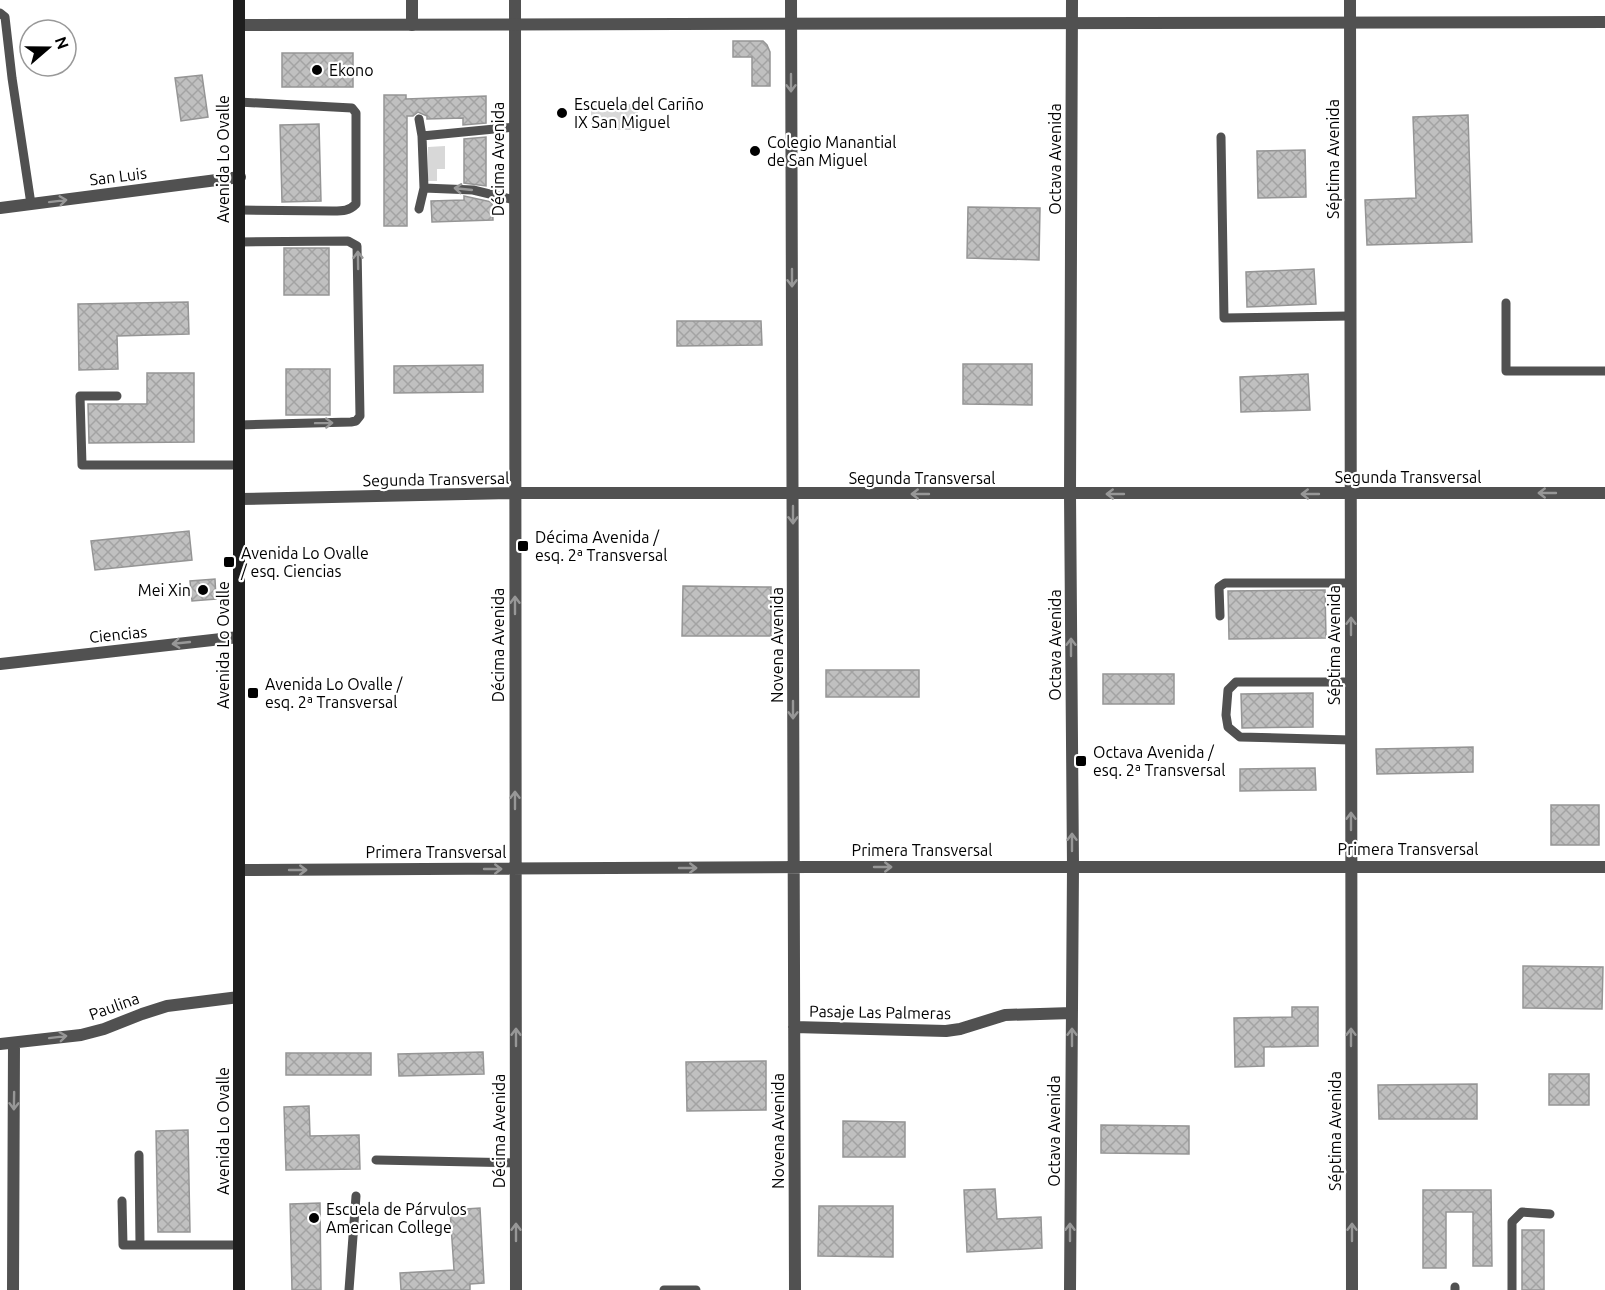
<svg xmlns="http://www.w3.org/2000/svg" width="1605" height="1290" viewBox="0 0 1605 1290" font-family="Ubuntu,sans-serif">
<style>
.grass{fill:#d8d8d8}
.building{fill:url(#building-cross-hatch);stroke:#959595;stroke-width:1.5}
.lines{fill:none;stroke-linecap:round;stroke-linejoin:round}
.service{stroke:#515151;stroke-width:9}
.minor{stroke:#515151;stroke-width:12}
.tertiary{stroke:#515151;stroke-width:12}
.secondary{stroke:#1e1e1e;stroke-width:12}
.oneway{stroke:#979797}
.poi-dot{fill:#000;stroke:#fff;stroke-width:2}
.labels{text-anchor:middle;stroke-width:4.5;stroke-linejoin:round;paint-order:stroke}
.poi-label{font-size:16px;fill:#000;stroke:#fff;text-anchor:start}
.street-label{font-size:16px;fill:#000;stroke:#fff}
</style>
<defs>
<pattern id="building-cross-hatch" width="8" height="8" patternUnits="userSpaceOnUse" patternTransform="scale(1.5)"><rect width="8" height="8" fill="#c0c0c0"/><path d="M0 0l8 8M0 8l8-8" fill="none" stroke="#a3a3a3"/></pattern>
</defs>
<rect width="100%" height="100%" fill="#fff"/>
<path class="grass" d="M638,104v26h-47v-25z
M445,146v23h-8v12h-9v-34z"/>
<path class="building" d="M733,41h30l4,4 3,7v34h-18v-29h-19z
M282,53h71v34h-71z
M202,75l6,42 -27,4 -6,-43z
M384,95h22v4l80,-3v27l-23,2v-7l-36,1v-3l-9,-4 -5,4h-6v110h-23z
M1468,115l4,127 -105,3 -2,-45 51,-2 -3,-81z
M319,124l2,77 -39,1 -2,-77z
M486,137v49l-22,-3v-44z
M1305,150l1,47 -48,1 -1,-47z
M464,196l28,6 1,18 -61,2 -1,-21 33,-1z
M968,207l72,1 -1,52 -72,-2z
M284,248h45v47h-45z
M1314,269l2,35 -69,3 -1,-35z
M188,302l1,32 -72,2 1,33 -39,1 -1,-66z
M677,321h84l1,24 -85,1z
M963,364h69v41l-69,-1z
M483,365v27l-89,1v-27z
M286,369h44v46h-44z
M147,373h47v69l-105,1 -1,-39h59z
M1308,374l2,36 -69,2 -1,-35z
M189,531l3,29 -97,10 -4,-29z
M215,579l1,20 -24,2 -2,-20z
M683,586l88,1v49h-89z
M1325,590l1,48 -97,1 -1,-48z
M826,670h93v27h-93z
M1103,674h71v30h-71z
M1313,693v34l-71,1 -1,-34z
M1473,747v25l-96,2 -1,-25z
M1315,768l1,22 -76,1v-22z
M1551,805h48v40h-48z
M1523,966l80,1 -1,42 -79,-1z
M1292,1007h26v39l-54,1v19l-29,1 -1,-49 58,-1z
M483,1052l1,22 -85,2 -1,-22z
M286,1053h85v22h-85z
M766,1061v49l-79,1 -1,-49z
M1549,1074h40v31h-40z
M1477,1084v35h-98l-1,-34z
M309,1106l1,30 49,-1 1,34 -74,1 -2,-63z
M843,1121l62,1v35h-62z
M1101,1125l88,1v28l-88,-1z
M188,1130l2,102h-32l-2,-101z
M995,1189l2,30 44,-2 1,31 -75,4 -3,-62z
M1423,1190h68l1,76h-19v-54h-27v56h-23z
M320,1203l1,87h-29l-2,-86z
M819,1206h74v51l-75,-1z
M480,1208l4,75 -14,1v6h-69l-1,-17 54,-3 -4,-60z
M1522,1230h22v60h-22z"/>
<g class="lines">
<path class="service" d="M0,13l5,4 7,61 19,126
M239,102l113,6 4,5v91c-7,7 -13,7 -23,7l-93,-1
M422,136l93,-9
M1221,137l3,181 126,-2
M424,188l49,2 42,10
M419,209l5,-21 -2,-52 -3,-17
M239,242l109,-1 9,5 3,170 -4,5 -5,1 -112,3
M1506,303v68h99
M117,396h-37l2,69h158
M1220,616l-1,-29 6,-4h126
M1351,682h-115l-8,8 -2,25 2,12 12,10 111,3
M139,1155l1,90h99
M376,1160l140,3
M122,1201l1,44h17
M1455,1287v3
M349,1290l7,-94
M664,1290h32
M1512,1290v-68l10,-10 28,2"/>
<path class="minor" d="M412,0v25
M515,0l1,1290
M791,0l4,1290
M1350,0l2,1290
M239,499l275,-6h1091
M239,870l570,-3h796
M794,1027l152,4 14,-2 45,-14 67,-2
M0,1044l81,-9 23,-6 38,-15 25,-8 72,-9
M13,1290l1,-247
M1070,1290l3,-424 -3,-372 2,-494"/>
<path class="tertiary" d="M239,25l1366,-3
M0,208l240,-31
M0,664l239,-27"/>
<path class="secondary" d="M239,1290v-1290"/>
</g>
<defs><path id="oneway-shaft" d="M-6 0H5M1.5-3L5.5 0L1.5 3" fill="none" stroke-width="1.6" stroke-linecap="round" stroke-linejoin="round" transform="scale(1.5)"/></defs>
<g class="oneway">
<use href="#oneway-shaft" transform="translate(791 83) rotate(90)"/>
<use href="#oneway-shaft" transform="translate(463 189) rotate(-174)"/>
<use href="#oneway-shaft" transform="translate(58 201) rotate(-7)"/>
<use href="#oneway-shaft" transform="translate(358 260) rotate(-91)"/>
<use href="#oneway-shaft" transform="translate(792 278) rotate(90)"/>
<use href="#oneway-shaft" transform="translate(324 423) rotate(-1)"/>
<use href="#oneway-shaft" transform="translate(1547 493) rotate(180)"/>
<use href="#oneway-shaft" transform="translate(920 494) rotate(180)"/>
<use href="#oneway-shaft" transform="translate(1115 494) rotate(180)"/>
<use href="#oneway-shaft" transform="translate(1310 494) rotate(180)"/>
<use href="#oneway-shaft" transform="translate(793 515) rotate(90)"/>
<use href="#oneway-shaft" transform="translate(515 605) rotate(-90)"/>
<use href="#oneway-shaft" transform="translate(1351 626) rotate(-90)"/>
<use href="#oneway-shaft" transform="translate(181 643) rotate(174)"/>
<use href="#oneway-shaft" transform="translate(1071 647) rotate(-90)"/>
<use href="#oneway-shaft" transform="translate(793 710) rotate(90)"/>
<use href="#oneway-shaft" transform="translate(515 800) rotate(-90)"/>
<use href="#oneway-shaft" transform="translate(1351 821) rotate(-90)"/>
<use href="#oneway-shaft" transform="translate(1072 842) rotate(-90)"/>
<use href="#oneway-shaft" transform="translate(883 867)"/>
<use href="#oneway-shaft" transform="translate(688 868)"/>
<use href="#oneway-shaft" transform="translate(493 869)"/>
<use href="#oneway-shaft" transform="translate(298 870)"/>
<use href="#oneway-shaft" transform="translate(58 1037) rotate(-7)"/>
<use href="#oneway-shaft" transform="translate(516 1037) rotate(-90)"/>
<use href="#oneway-shaft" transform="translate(1072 1037) rotate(-90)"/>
<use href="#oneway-shaft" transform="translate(1351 1037) rotate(-90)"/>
<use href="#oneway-shaft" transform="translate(14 1101) rotate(91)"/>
<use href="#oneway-shaft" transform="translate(516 1232) rotate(-90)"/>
<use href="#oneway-shaft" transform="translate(1070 1232) rotate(-90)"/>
<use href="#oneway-shaft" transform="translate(1352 1232) rotate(-90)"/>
</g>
<g class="poi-dot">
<circle cx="317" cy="70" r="6"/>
<circle cx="562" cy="113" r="6"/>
<circle cx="755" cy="151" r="6"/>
<rect x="517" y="540" width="12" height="12" rx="3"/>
<rect x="223" y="556" width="12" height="12" rx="3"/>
<circle cx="203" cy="590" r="6"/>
<rect x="247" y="687" width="12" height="12" rx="3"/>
<rect x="1075" y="755" width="12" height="12" rx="3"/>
<circle cx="314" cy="1218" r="6"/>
</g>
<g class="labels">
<g class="poi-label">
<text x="329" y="76">Ekono</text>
<text x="574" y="110">Escuela del Cariño<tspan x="574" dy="18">IX San Miguel</tspan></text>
<text x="767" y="148">Colegio Manantial<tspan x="767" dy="18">de San Miguel</tspan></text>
<text x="535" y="543">Décima Avenida /<tspan x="535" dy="18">esq. 2ª Transversal</tspan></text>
<text x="241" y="559">Avenida Lo Ovalle<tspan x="241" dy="18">/ esq. Ciencias</tspan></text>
<text x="191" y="596" text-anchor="end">Mei Xin</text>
<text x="265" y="690">Avenida Lo Ovalle /<tspan x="265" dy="18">esq. 2ª Transversal</tspan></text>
<text x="1093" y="758">Octava Avenida /<tspan x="1093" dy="18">esq. 2ª Transversal</tspan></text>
<text x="326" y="1215">Escuela de Párvulos<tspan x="326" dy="18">American College</tspan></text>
</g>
<g class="street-label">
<text transform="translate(223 159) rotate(-90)" y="6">Avenida Lo Ovalle</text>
<text transform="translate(498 159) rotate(-90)" y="6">Décima Avenida</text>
<text transform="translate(1055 159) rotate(-90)" y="6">Octava Avenida</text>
<text transform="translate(1333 159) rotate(-90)" y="6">Séptima Avenida</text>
<text transform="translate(118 176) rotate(-7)" y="6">San Luis</text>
<text x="1408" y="483">Segunda Transversal</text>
<text x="922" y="484">Segunda Transversal</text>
<text transform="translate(436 479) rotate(-1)" y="6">Segunda Transversal</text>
<text transform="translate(118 634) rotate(-6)" y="6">Ciencias</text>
<text transform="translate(223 645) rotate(-90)" y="6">Avenida Lo Ovalle</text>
<text transform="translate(498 645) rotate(-90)" y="6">Décima Avenida</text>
<text transform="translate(777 645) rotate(-90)" y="6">Novena Avenida</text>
<text transform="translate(1055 645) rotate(-90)" y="6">Octava Avenida</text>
<text transform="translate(1334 645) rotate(-90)" y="6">Séptima Avenida</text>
<text x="1408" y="855">Primera Transversal</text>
<text x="922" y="856">Primera Transversal</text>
<text x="436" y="858">Primera Transversal</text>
<text transform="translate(114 1006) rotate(-20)" y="6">Paulina</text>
<text transform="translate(880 1012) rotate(1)" y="6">Pasaje Las Palmeras</text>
<text transform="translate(223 1131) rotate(-90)" y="6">Avenida Lo Ovalle</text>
<text transform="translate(499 1131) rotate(-90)" y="6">Décima Avenida</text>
<text transform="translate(778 1131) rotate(-90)" y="6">Novena Avenida</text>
<text transform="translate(1054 1131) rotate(-90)" y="6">Octava Avenida</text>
<text transform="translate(1335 1131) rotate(-90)" y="6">Séptima Avenida</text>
</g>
</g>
<g transform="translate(48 48) rotate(70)"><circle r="28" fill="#ffffff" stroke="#999999" stroke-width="1.5"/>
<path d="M0-4.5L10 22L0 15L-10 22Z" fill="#000000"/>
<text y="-9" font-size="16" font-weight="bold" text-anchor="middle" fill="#000000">N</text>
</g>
</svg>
